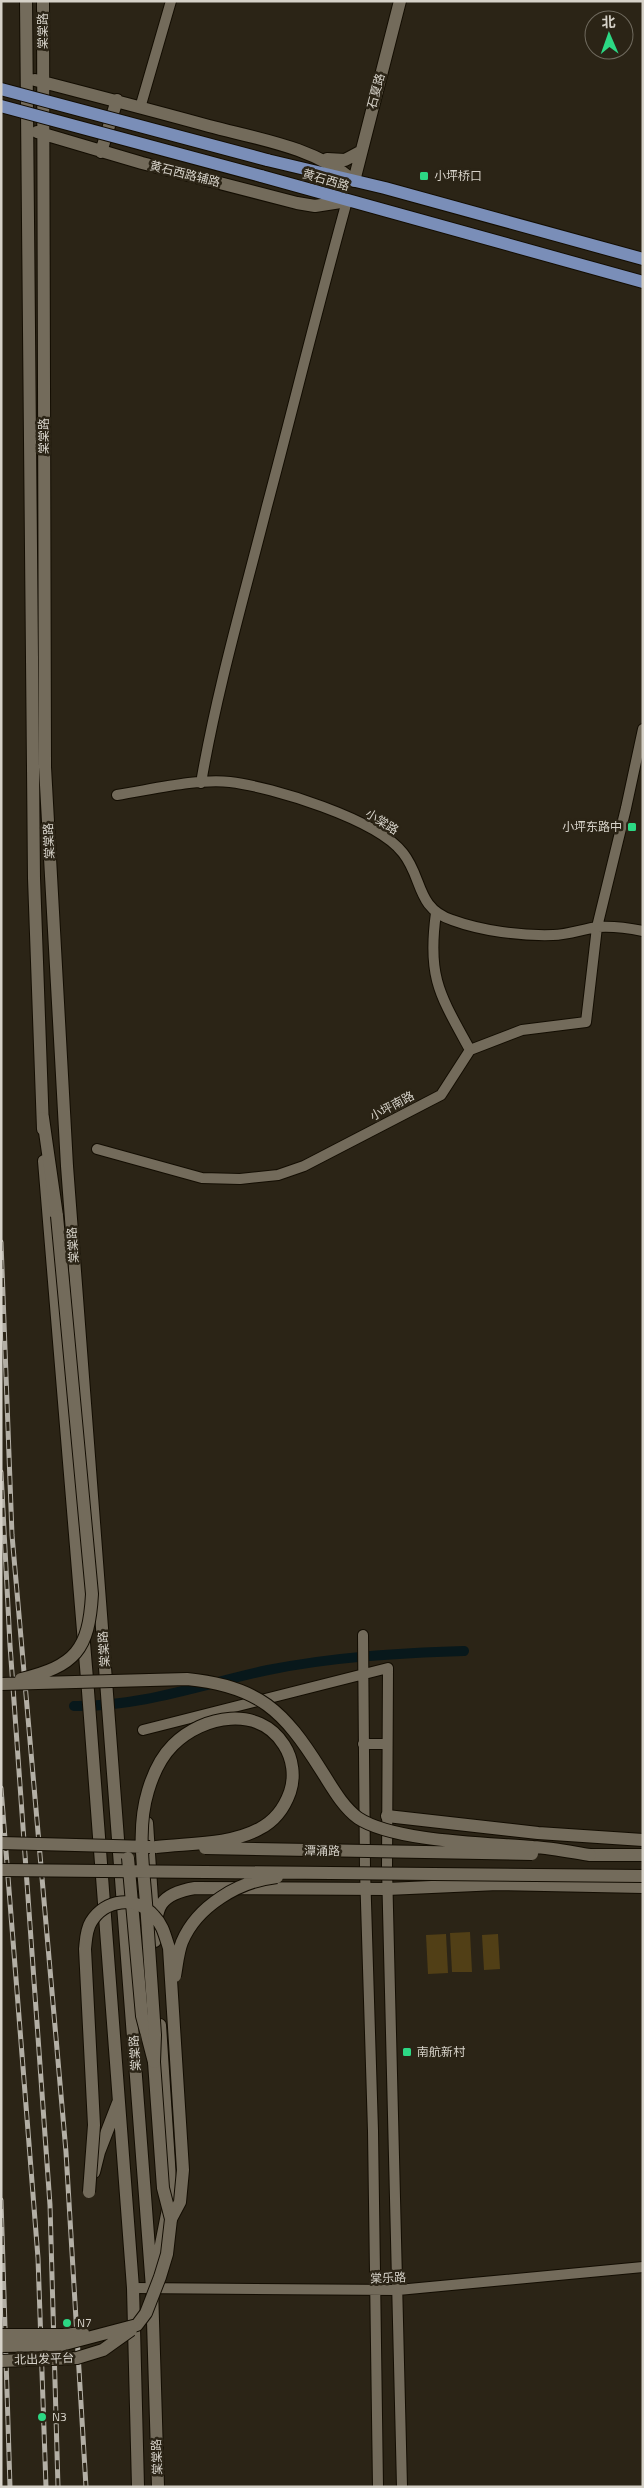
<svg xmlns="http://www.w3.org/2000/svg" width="644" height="2488" viewBox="0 0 644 2488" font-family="'Titillium Web','Noto Sans SC',sans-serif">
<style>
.green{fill:#513f16}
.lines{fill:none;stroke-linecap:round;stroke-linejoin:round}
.canal{stroke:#08181b;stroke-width:10}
.minor-casing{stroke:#130d02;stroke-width:12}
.tertiary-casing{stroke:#130d02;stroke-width:14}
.secondary-casing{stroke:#130d02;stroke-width:14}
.primary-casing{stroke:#130d02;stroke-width:14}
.minor{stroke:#736b5b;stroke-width:10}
.tertiary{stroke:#736b5b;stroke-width:12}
.secondary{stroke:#736b5b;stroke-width:12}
.primary{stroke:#7a8eb8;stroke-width:12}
.rail-casing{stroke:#b3afa5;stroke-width:5}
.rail{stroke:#2b2416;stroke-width:3;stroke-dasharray:9;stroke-linecap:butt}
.tertiary-bridge-casing{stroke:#130d02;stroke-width:14;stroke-linecap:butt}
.secondary-bridge-casing{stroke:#130d02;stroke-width:14;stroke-linecap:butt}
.primary-bridge-casing{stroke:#130d02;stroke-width:14;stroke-linecap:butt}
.tertiary-bridge{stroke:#736b5b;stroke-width:12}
.secondary-bridge{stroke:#736b5b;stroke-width:12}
.primary-bridge{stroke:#7a8eb8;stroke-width:12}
.poi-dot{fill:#2cd884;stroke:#2b2416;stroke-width:2}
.labels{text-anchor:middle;stroke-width:5;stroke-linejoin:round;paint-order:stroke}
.street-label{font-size:12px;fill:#d6d2c9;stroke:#2b2416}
.poi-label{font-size:12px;fill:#d6d2c9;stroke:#2b2416;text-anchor:start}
</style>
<rect width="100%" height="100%" fill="#2b2416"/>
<path class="green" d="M470,1932l2,40h-20l-2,-39z
M446,1934l2,39 -20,1 -2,-39z
M498,1934l2,35 -16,1 -2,-35z"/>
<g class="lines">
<path class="canal" d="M74,1706c67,1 129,-22 194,-36 65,-13 130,-17 196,-19"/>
<g class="minor-casing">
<path id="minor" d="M140,108l31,-107
M201,783c16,-94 43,-186 66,-277 27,-102 52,-204 80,-305
M117,795c33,-5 81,-17 113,-13 42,5 147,37 173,71 20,25 13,55 49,67 30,11 69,16 101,15 15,0 30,-6 45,-8 14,-1 30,1 45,4
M436,913c-9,65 4,82 34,137
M97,1149l105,29 38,1 38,-4 26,-9 137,-71 29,-45 52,-20 64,-8 11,-95 29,-119 17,-79
M363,1635l2,235 8,261 5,356
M143,1730l245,-62 -1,200 15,619
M363,1744h23
M133,2288l265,2 245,-23"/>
</g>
<g class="tertiary-casing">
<path id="tertiary" d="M26,1l8,877 9,251
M43,1l2,766 22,399 85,1122 6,199
M35,80c58,15 116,30 174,46 49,13 105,21 145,55l46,-180
M37,132l105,31 155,40 18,3 32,-5
M101,152l16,-52
M327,159l18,1 15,-8
M44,1161l44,530 45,597 5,199
M147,1823l6,92
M155,1941c0,-34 4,-47 40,-53l192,1
M94,2172l5,-20 19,-49
M156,2270l15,-76 -11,-169"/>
</g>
<g class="secondary-casing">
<path id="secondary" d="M43,1118l14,98
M387,1816l151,17 105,7
M590,1855h53
M387,1889l111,-5 145,3"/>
</g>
<g class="primary-casing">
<path id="primary" d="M267,160l118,28 258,71
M261,176l382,106"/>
</g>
<use href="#minor" class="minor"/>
<use href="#tertiary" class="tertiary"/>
<use href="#secondary" class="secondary"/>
<use href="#primary" class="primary"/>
<g class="rail-casing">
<path id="rail" d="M1,1242l11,293 54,617 20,335
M1,1472l9,173 40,560 8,282
M1,1788l37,470 8,229
M1,2200l9,287"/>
</g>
<use href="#rail" class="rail"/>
<g class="tertiary-bridge-casing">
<path id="tertiary-bridge" d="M1,2335h62l20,-2
M1,2346l60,-1 76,-20 9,-12 14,-36 7,-23 4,-35 -8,-31 -9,-126 -12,-46 -14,-158
M1,2361l76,-3 26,-8 28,-20"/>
</g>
<g class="secondary-bridge-casing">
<path id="secondary-bridge" d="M21,1679c54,-13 68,-29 71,-85l-35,-378
M1,1684l186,-5c72,7 97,32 134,91 11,17 21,36 37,48 36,24 131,25 175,29 19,1 38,5 57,8
M1,1843l149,4
M205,1848l327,6
M1,1870l642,6
M175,1976c2,-11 3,-24 7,-34 15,-36 57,-61 95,-65
M154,2062l1,-27c-3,-44 -6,-88 -9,-132 -3,-38 -9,-76 2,-112 5,-17 13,-34 25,-46 30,-30 86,-40 111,0 9,14 11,32 6,47 -6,17 -15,29 -31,37 -30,16 -70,14 -103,18
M89,2192l5,-67 -9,-176c1,-9 1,-19 6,-27 14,-23 45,-27 63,-6 9,9 11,20 15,32l14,222 -3,32 -9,17"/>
</g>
<g class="primary-bridge-casing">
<path id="primary-bridge" d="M1,89l266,71
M1,106l260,70"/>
</g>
<use href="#tertiary-bridge" class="tertiary-bridge"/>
<use href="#secondary-bridge" class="secondary-bridge"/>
<use href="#primary-bridge" class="primary-bridge"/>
</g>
<g class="poi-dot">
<rect x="419" y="171" width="10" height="10" rx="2.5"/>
<rect x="627" y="822" width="10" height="10" rx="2.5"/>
<rect x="402" y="2047" width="10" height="10" rx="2.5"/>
<circle cx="67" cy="2323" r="5"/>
<circle cx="42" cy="2417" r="5"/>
</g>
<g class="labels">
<g class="street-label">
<text transform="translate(43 31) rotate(-90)" y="4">棠棠路</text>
<text transform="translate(376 91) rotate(-75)" y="4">石夏路</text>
<text transform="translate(185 174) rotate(14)" y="4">黄石西路辅路</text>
<text transform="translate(326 180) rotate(16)" y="4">黄石西路</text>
<text transform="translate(44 436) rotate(-90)" y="4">棠棠路</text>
<text transform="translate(382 822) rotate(32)" y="4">小棠路</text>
<text transform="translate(49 841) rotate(-93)" y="4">棠棠路</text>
<text transform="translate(392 1106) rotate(-28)" y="4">小坪南路</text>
<text transform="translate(73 1245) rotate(-94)" y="4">棠棠路</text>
<text transform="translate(104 1649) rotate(-94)" y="4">棠棠路</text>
<text transform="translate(322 1851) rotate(1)" y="4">潭涌路</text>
<text transform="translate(135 2053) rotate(-94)" y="4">棠棠路</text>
<text transform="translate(388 2278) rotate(-2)" y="4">棠乐路</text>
<text transform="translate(44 2359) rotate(-2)" y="4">北出发平台</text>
<text transform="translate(157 2457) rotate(-92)" y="4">棠棠路</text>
</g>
<g class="poi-label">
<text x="434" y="180">小坪桥口</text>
<text x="622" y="831" text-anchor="end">小坪东路中</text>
<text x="417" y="2056">南航新村</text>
<text x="77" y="2327">N7</text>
<text x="52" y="2421">N3</text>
</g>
</g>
<rect width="644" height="2488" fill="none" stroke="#d6d2c9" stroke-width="5"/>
<g transform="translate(609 35) rotate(358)"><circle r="24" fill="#2b2416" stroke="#6f6a5e"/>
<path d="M0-4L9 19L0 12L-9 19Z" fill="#2cd884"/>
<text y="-8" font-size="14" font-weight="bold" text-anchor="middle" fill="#d6d2c9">北</text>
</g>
</svg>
